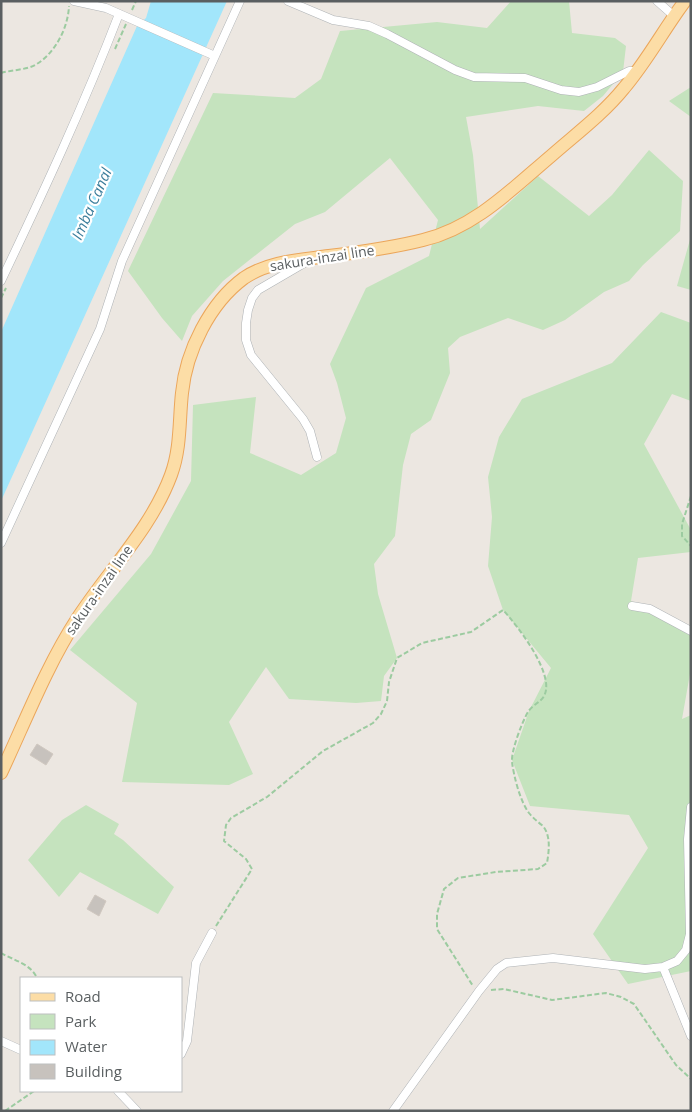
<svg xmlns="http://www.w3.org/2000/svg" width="692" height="1112" viewBox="0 0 692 1112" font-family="'Open Sans',sans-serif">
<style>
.green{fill:#c5e3be}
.water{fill:#a2e6fb}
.building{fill:#c7c2bd;stroke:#d0c8c0}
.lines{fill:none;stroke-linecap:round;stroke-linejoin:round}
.minor-casing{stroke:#afb3b6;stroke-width:9}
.primary-casing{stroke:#eba65b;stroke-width:14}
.path{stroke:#9ccba0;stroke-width:2;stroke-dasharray:5 2.5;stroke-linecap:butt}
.minor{stroke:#fff;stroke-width:8}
.primary{stroke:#fcdda6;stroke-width:12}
.labels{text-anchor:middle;stroke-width:4.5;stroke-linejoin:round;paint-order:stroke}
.street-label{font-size:14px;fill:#5a5f61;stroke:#fff}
.water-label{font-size:15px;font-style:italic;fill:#3b7d9b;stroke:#fff}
</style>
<rect width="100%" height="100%" fill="#ece7e1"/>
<path class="green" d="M511,1h58l3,32 43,5 11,8 -3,26 -20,24 -19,15 -46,-5 -72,11 7,38 7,74 58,-53 51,40 23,-21 37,-45 34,31 -3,50 -37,34 -14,16 -25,11 -39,28 -22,10 -35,-12 -48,19 -12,11 2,25 -19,47 -20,14 -8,31 -8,71 -21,28 4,30 19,64 -13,18 -3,25 -25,2 -67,-4 -23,-32 -37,55 24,52 -24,11 -107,-3 15,-79 -67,-53 81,-96 40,-73 2,-76 63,-8 -6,56 51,22 35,-22 10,-35 -9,-35 -7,-19 36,-76 63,-32 9,-36 -48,-62 -65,54 -30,12 -72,57 -31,35 -10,25 -20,-23 -34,-47 85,-178 82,5 26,-19 19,-48 97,-9 50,6z
M691,87v30l-22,-16z
M691,236v54l-14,-4z
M661,312l30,11v78l-19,-7 -28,50 47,86v22l-53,6 -7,43 60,35v32l-9,51 9,-4v256l-63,13 -35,-50 55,-86 -19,-33 -99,-9 -18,-46 17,-49 22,-43 -48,-58 -15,-44 4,-49 -4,-40 11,-40 23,-38 90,-36z
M86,805l33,19 -5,10 9,6 51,47 -16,27 -78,-42 -21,25 -31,-37 34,-40z"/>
<path class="water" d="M151,1h76l-226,500v-169l136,-306 9,-8z"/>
<path class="building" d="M37,744l16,10 -7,11 -16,-10z
M95,895l11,6 -7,15 -12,-7z"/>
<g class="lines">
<g class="minor-casing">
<path id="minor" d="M74,1l32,7 109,48
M288,1l45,19 36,6 18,8 68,36 19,7 51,1 36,12 18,2 18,-5 32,-16h7
M657,1l17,15
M306,262l-48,28 -6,8 -4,12 -2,13v17l5,15 52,64 7,12 7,26
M1,281c42,-88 83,-176 118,-267
M1,543l99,-214 22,-68 118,-260
M632,606l18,3 41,22
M663,967l28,69
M1,1041l20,9
M181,1054l6,-13 9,-78 16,-30
M118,1091l19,20
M393,1111l86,-120 18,-22 9,-6 47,-5 92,11 18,-2 14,-6 9,-11 4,-16 -2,-95 3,-32"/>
</g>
<g class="primary-casing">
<path id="primary" d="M1,773c24,-51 45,-106 76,-154 31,-48 74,-90 94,-144 10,-27 8,-55 11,-82 4,-42 28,-90 62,-115 25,-17 57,-18 85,-22 32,-4 63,-8 94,-16 51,-12 89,-51 128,-84 25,-22 52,-42 73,-68 23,-27 40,-59 61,-87"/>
</g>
<path class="path" d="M132,10l4,-9
M115,49l11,-25
M1,73c10,-3 25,-3 34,-8 20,-11 33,-37 34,-59
M1,298l5,-10
M691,496l-9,28v12l9,10
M216,926l36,-57 -6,-10 -22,-18 2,-16 5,-7 36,-21 56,-46 50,-28 8,-9 6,-13 2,-19 8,-24 25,-15 49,-11 32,-22c14,15 53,65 41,86 -3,6 -12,9 -16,16 -6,10 -17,39 -16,50 2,15 8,39 17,51 4,5 9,9 14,13 8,10 6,25 4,37l-9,6 -42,3 -38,6 -14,11 -7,25v15l36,57
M1,953c12,7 30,11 36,25
M491,990l13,-1 48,11 54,-7 15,4 13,7 42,61 15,14
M5,1111l29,-20"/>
<use href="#minor" class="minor"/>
<use href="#primary" class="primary"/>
</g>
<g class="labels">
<g class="street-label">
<text transform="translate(322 258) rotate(-9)" y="5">sakura-inzai line</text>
<text transform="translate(99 590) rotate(-55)" y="5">sakura-inzai line</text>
</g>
<g class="water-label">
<text transform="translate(92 204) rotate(-66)" y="5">Imba Canal</text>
</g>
</g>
<rect width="692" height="1112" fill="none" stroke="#5a5f61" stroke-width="5"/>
<rect x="20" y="977" width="162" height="115" fill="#ffffff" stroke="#bdbfc0"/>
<rect x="30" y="993" width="25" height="8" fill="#fcdda6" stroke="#bdbfc0"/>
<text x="65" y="1002" font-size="15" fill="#5a5f61">Road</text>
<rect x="30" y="1014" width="25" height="15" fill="#c5e3be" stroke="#bdbfc0"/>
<text x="65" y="1027" font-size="15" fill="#5a5f61">Park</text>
<rect x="30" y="1040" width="25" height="15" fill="#a2e6fb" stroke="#bdbfc0"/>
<text x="65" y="1052" font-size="15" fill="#5a5f61">Water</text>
<rect x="30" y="1064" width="25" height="15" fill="#c7c2bd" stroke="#bdbfc0"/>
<text x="65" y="1077" font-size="15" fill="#5a5f61">Building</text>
</svg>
